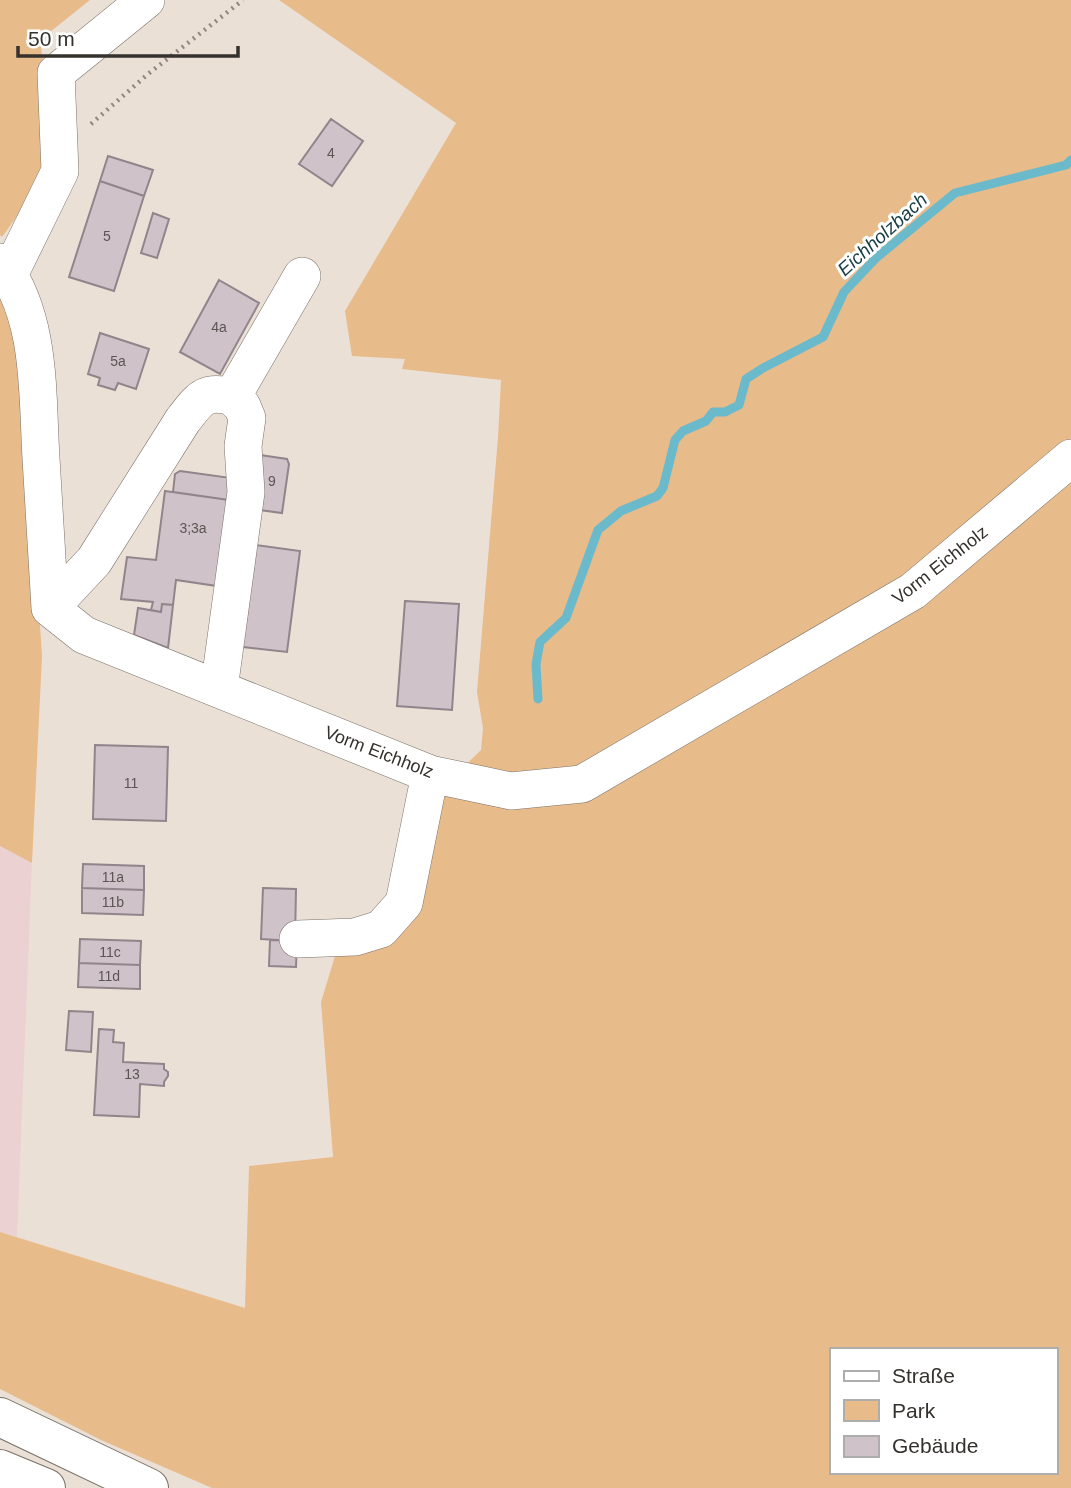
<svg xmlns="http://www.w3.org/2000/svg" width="1071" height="1488" viewBox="0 0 1071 1488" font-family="Helvetica,sans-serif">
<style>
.commercial{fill:#ecd1d2}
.green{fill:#e8bb8b;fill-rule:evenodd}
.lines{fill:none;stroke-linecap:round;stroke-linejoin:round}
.stream{stroke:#6bbacb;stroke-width:9}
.building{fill:#d0c2c9;stroke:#91848b;stroke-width:2}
.minor-casing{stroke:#7a7168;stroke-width:38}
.highway-casing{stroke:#7a7168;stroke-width:40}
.path{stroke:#8f8881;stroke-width:4.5;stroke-dasharray:2 5;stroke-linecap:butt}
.minor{stroke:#fff;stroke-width:37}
.highway{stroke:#fff;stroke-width:38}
.labels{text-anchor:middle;stroke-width:6;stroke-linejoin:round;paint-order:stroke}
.number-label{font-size:14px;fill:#5c5554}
.street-label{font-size:18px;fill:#35312d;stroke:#fff}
.water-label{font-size:19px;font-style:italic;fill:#153b42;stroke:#fff}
</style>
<rect width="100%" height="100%" fill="#ebe0d6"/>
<path class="commercial" d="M0,846l32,17 -15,374 -17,-5z"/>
<path class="green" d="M0,0h90l-50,40 11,80 -11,64 -38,53 -2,-2z
M279,0h792v1488h-859l-111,-48 -101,-51v-157l245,76 4,-142 84,-9 -12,-155 14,-46 74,-32 30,-133 42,-41 2,-22 -6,-36 21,-255 3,-57 -99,-11 3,-10 -53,-3 -7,-45 111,-188zM831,1350h224v122h-224z
M0,291l19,58 8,72 15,235 -10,207 -32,-17z"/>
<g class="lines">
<path class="stream" d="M538,699l-2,-35 4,-22 26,-24 32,-88 23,-19 36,-15 6,-8 12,-48 8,-9 23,-10 7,-9h12l14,-7 7,-26 17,-11 60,-31 21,-45 32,-34 79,-65 111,-28 5,-5"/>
</g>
<path class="building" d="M331,119l32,22 -31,45 -33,-22z
M108,156l45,14 -9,26 -44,-15z
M100,181l44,15 -30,95 -45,-14z
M153,213l16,6 -12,39 -16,-5z
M219,280l40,23 -39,71 -40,-22z
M100,333l49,16 -13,40 -18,-6 -3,7 -17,-5 2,-7 -12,-4z
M260,455l27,4 2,5 -7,49 -29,-4z
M180,471l51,7 -2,22 -56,-8 2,-18z
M165,491l64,9 -12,86 -41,-6 -3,25 -11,-1 -1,8 -10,-2 2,-8 -32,-3 6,-42 29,3z
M248,544l52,7 -13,101 -52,-6z
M405,601l54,3 -7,106 -55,-4z
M162,604l11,1 -5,43 -34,-13 4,-27 23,4z
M95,745l73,2 -2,74 -73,-2z
M83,864l61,2v24l-62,-2z
M82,888l62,2 -1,25 -61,-2z
M263,888l33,1 -1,52 -34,-2z
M80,939l61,2 -1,24 -61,-2z
M270,940l27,1 -1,26 -27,-1z
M79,963l61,2v24l-62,-2z
M69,1011l24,1 -2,40 -25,-2z
M99,1029l15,1 -1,12 11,1 -1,19 41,2v5l4,3v4l-4,6v4l-24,-2 -1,33 -45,-2z"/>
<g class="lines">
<g class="minor-casing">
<path id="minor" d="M0,262c42,55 37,132 41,196 3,50 6,100 9,150l34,27 346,139 81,17 71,-7 331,-193 158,-133
M9,275l51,-104 -4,-98 90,-73
M50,608l44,-47 89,-141c16,-20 21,-31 49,-23l70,-121
M219,689l27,-197 -3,-46 4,-28 -5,-12 -10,-9
M298,939l57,-2 26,-8 23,-26 26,-129"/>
</g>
<g class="highway-casing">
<path id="highway" d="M0,1417l149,71
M0,1469l46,19"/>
</g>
<path class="path" d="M91,124l57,-50 95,-74"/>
<use href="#minor" class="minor"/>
<use href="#highway" class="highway"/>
</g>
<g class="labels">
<g class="number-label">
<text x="331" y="158">4</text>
<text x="107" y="241">5</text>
<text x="219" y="332">4a</text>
<text x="118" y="366">5a</text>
<text x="272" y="486">9</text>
<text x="193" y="533">3;3a</text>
<text x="131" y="788">11</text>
<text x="113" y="882">11a</text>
<text x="113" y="907">11b</text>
<text x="110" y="957">11c</text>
<text x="109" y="981">11d</text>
<text x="132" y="1079">13</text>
</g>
<g class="street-label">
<text transform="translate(940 565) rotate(-38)" y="6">Vorm Eichholz</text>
<text transform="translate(379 752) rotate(21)" y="6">Vorm Eichholz</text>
</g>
<g class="water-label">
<text transform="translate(882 234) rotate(-42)" y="7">Eichholzbach</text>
</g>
</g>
<rect x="830" y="1348" width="228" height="126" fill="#ffffff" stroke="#aeadab" stroke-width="2"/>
<rect x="844" y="1371" width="35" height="10" fill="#ffffff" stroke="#aeadab" stroke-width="2"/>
<text x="892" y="1383" font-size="21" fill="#35312d">Straße</text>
<rect x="844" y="1400" width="35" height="21" fill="#e8bb8b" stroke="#aeadab" stroke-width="2"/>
<text x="892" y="1418" font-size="21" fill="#35312d">Park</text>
<rect x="844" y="1436" width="35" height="21" fill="#d0c2c9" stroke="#aeadab" stroke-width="2"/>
<text x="892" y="1453" font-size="21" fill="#35312d">Gebäude</text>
<path d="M18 46v10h220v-10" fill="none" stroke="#35312d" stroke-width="3.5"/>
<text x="28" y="46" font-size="21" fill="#35312d" stroke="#ffffff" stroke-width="5" paint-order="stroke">50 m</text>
</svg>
